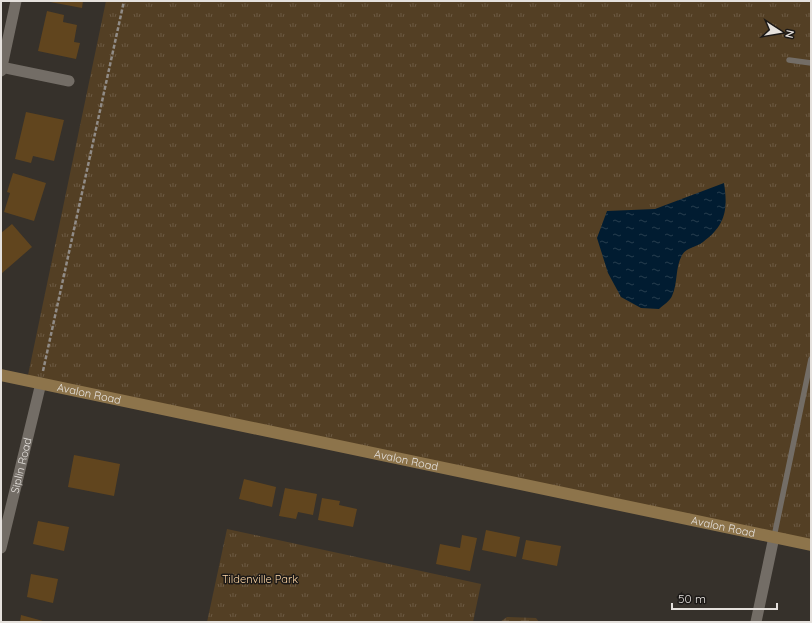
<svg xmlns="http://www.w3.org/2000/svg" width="812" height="623" viewBox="0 0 812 623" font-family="Quicksand,sans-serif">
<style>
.wetland{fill:url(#wetland-marsh)}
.park{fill:url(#park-tufts)}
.water{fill:url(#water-ripples)}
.building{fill:#61451e}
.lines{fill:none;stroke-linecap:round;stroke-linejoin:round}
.path{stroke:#918c87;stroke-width:2.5;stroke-dasharray:4 2;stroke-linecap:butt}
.service{stroke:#736d66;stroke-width:5.5}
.minor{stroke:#736d66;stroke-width:11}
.secondary{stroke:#8d744b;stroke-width:12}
.labels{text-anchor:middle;stroke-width:3;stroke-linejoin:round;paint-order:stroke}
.street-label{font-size:11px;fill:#e5e1dd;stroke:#1c1917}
.park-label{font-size:11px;fill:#fed7a6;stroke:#1c1917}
</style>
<defs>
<pattern id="wetland-marsh" width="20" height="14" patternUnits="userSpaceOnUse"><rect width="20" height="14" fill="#533f24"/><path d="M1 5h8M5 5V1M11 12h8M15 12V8" fill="none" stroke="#6c5a43"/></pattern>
<pattern id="park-tufts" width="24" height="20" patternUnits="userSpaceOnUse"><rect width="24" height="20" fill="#533f24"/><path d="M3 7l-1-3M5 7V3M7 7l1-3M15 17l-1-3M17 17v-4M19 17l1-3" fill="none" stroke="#6c5a43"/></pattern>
<pattern id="water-ripples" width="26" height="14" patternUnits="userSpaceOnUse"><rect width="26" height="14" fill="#011c31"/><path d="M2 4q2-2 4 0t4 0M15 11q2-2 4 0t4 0" fill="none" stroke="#263d4e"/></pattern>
</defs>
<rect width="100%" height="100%" fill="#36312b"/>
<path class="wetland" d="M507,617l29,1 3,4h-39z"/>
<path class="park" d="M106,1h705v544l-784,-165z
M227,529l254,55 -8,38h-266z"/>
<path class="water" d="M724,183c4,26 2,42 -21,59 -6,5 -16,5 -21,13 -7,13 -4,28 -10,41 -2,5 -9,9 -13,13l-18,-1 -20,-11 -13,-24 -11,-35 10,-27 48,-2z"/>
<path class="building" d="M45,1h38l-1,7z
M47,11l17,4 -1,7 14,3 -3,17 6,1 -4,16 -38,-8z
M26,112l38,8 -10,41 -21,-5 -2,7 -16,-4z
M13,173l33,10 -12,38 -30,-9 6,-19 -3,-1z
M12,224l20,23 -31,27v-41z
M74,455l46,9 -6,32 -46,-9z
M244,479l32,8 -4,20 -33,-8z
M285,488l32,6 -4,21 -15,-3 -2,7 -17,-3z
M322,498l18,3 -1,4 18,4 -4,18 -35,-7z
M38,521l31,6 -5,24 -31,-7z
M486,530l34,7 -4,20 -34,-7z
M462,535l15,3 -7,33 -34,-7 4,-20 20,4z
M526,540l35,6 -4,20 -35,-7z
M31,574l27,5 -5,24 -26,-6z
M21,615l22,6v1h-23z"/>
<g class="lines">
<path class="path" d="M43,371l81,-370"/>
<path class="service" d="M789,60l22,3
M774,537l37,-178"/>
<g class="minor">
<path d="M1,67l68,14"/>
<path d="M1,71l15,-70"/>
<path id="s1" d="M1,548l40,-165"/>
<path d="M756,622l18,-85"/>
</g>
<path class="secondary" id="s2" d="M1,375l810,170"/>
</g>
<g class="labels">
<g class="street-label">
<text dy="4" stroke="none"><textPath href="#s2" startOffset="90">Avalon Road</textPath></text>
<text dy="4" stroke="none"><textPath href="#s2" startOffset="414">Avalon Road</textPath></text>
<text dy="4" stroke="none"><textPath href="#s1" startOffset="85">Siplin Road</textPath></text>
<text dy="4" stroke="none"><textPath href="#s2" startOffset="738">Avalon Road</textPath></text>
</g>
<g class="park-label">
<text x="260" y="583">Tildenville Park</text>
</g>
</g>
<rect width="812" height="623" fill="none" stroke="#e5e1dd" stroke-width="4"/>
<g transform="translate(780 32) rotate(102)" stroke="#1c1917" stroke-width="3" paint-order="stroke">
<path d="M0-3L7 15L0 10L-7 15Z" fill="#e5e1dd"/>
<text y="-6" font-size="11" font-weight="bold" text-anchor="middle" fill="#e5e1dd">N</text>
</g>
<path d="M672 603v6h105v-6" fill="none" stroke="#e5e1dd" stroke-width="2"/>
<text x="678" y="603" font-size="12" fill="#e5e1dd" stroke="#1c1917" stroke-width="3" paint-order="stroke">50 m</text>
</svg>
